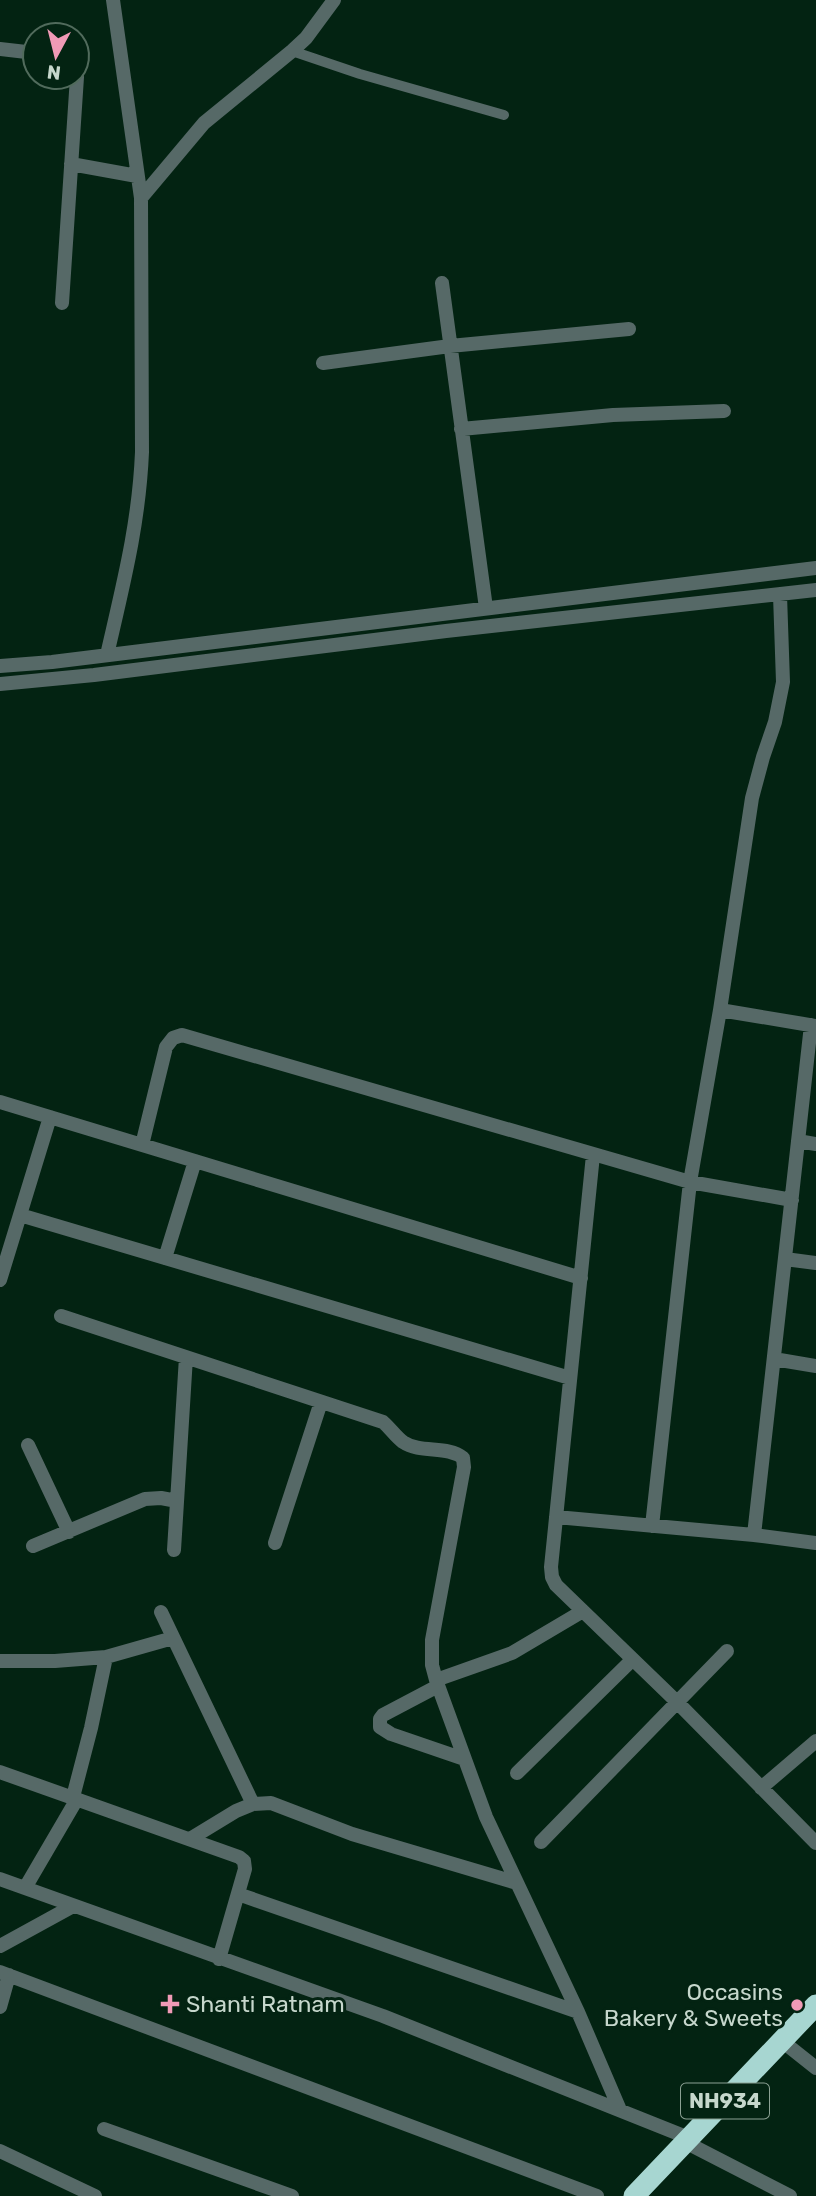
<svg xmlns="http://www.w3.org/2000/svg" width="816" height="2196" viewBox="0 0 816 2196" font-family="Rubik,sans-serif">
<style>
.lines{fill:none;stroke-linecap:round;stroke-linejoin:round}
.lane{stroke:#566967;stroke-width:10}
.street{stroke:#566967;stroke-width:14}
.highway{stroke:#a7d6d1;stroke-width:21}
.poi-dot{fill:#f09ab6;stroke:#032312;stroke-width:2.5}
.labels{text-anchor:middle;stroke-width:6;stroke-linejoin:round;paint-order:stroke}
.shield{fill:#032312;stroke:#8ca194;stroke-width:2}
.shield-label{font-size:21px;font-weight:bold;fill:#c6d7cc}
.poi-label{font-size:23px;fill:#c6d7cc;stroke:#032312;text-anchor:end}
</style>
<rect width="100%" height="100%" fill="#032312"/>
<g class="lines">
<path class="lane" d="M292,51l68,23 144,41"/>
<path class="street" d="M0,49l35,4
M71,164l66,12
M141,198l63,-75 88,-72 14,-13 28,-38
M442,283l44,325
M62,303l15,-226
M323,363l127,-17 179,-17
M461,429l152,-14 111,-4
M107,655c16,-70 32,-131 35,-203l-1,-254 -28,-198
M0,666l52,-4 764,-94
M0,684l94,-9 352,-44 370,-41
M720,1010l96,16
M0,1102l581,176
M798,1141l18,3
M142,1145l24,-98 7,-9 9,-3 508,147 102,18
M593,1155l-42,412 1,10 4,8 120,116 140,142
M20,1215l550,163
M165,1258l30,-97
M785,1259l31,4
M0,1280l50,-163
M61,1316l322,106c7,6 13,15 20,20 18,12 44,3 60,16l1,9 -32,173v25l4,15 50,137 92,195 42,98
M774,1359l42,7
M28,1445l41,87
M556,1517l198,18 62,8
M652,1526l38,-344 30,-172 32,-212 11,-41 12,-35 8,-40 -3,-87
M754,1535l57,-510
M275,1543l46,-141
M33,1546l112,-47 16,-1 16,3
M174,1550l12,-193
M161,1612l92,192
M0,1661h55l51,-4 67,-19
M436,1680l76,-27 71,-42
M438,1686l-55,29 -3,4v8l11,7 73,25
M0,1772l239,85 5,4 1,8 -26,90
M517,1773l115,-113
M761,1788l55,-47
M73,1797l18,-69 15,-71
M190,1839l46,-28 17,-7 18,-1 81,31 165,49
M541,1842l186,-191
M0,1879l383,137 306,122
M25,1888l52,-89
M238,1894l340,118
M0,1946l73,-40
M0,1972l597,224
M0,2007l9,-32
M782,2041l34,27
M104,2129l188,67
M685,2142l105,54
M0,2151l95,45"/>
<path class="highway" d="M634,2196l182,-191"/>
</g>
<g class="poi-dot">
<path d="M166.5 1993.5h7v7h7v7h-7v7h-7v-7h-7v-7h7z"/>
<circle cx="797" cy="2005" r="7"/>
</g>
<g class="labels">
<rect class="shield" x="681" y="2083.5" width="88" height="35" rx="5"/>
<g class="shield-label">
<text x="725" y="2108">NH934</text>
</g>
<g class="poi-label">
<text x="783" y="2000">Occasins<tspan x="783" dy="26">Bakery &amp; Sweets</tspan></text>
<text x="186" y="2012" text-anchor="start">Shanti Ratnam</text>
</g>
</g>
<g transform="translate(56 56) rotate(187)"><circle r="33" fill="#032312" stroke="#516b5c" stroke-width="2"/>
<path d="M0-5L12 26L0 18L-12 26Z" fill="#f09ab6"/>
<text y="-10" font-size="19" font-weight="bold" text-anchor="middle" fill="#c6d7cc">N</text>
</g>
</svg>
